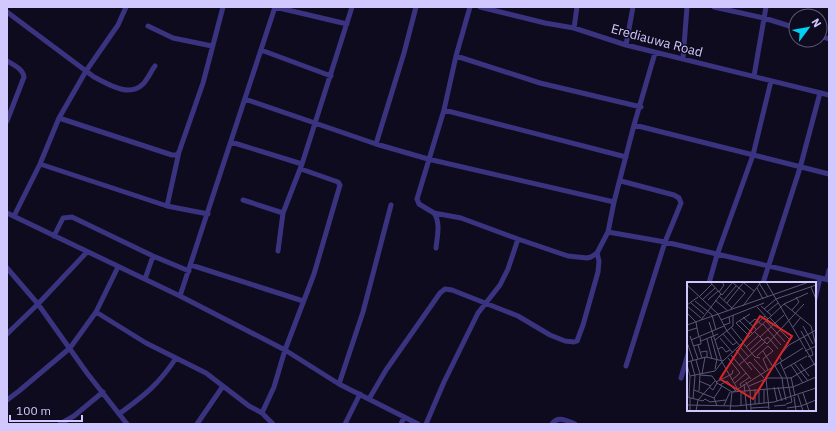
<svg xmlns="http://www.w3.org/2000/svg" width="836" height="431" viewBox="0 0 836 431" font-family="'IBM Plex Sans',sans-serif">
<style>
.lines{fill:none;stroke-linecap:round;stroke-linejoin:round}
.minor{stroke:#3a3380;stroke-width:5}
.labels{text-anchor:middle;stroke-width:3;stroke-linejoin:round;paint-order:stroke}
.street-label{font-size:13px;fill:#d1c8ff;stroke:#0f0b1e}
.inset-road{fill:none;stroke:#5d5778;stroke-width:1}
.view{fill:#d62828;fill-opacity:0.15;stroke:#d62828;stroke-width:2}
.inset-edge{fill:none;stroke:#d1c8ff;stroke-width:2}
</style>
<rect width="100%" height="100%" fill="#0f0b1e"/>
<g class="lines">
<path class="minor" d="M275,7l72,17
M470,7l-14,49 -12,54 -27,89 2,5 15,9 27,5 57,21 50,17 19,2 4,-1 6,-4 11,-21
M480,7l65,16 29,5 52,17 203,50
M714,7l50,11 32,10
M7,12l87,65c14,7 35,21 49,7 5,-5 8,-13 12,-18
M148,26l25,12 39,8
M574,28l3,-21
M820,36l9,3
M626,45l7,-38
M261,50l70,26
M655,53l-21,72 -20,77 -6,30 57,10 164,38
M456,56l84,27 101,24
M683,59l4,-52
M7,61c7,4 16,8 17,16l-17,44
M754,76l12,-69
M245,99l131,45 52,15 186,43
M444,110l182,47
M59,118l113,37h5l2,-3 24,-69 20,-76
M634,125l195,49
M231,142l71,22
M376,144l28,-91 12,-46
M40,164l127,42 41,8
M621,181l53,14 5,3 2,5 -16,39 -39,124
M243,200l40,13
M167,206l12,-54
M7,213l173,83 105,54 54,34 79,40
M434,213c7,10 3,24 2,35
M14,216l26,-52 19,-46 27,-47 32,-46 8,-18
M54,236l9,-18 9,-1 81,39 36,15
M278,251l5,-38 19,-49 50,-157
M191,265l112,36
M7,268l31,36 49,69 40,51
M145,279l8,-23
M827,279l2,-9
M709,283l8,-28 36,-100 18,-74
M763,283l37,-115 20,-75
M180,296l95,-289
M815,299l5,-21
M96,312l50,31 60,30 43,33 13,7 11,11
M7,334l31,-30 49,-52
M681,378l7,-24
M339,384l24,-72 28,-107
M369,399l17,-29 54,-77 5,-4 7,1 66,26 32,19 15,6 9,1 3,-1 6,-16 15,-53 1,-11 -2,-8
M7,400l12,-9 51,-43 26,-36 22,-45
M262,413l12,-26 11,-37 29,-76 26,-89 -2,-3 -37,-13
M119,414c26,-19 40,-30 57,-56
M60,424l14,-8 29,-24
M197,424l26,-38
M345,424l15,-30
M401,424l3,-7
M426,424l18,-42 34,-69 22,-28 8,-16 10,-30
M552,424c6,-9 15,-3 23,0"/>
</g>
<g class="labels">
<g class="street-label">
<text transform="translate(657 40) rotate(15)" y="5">Erediauwa Road</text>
</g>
</g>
<g transform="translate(687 282)">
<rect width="129" height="129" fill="#0f0b1e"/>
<path class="inset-road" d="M23,0l12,13 10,-12M79,0l50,85M57,1l10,8M72,1l9,14M0,3l31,29 9,17 13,15M124,5l5,12M70,6l6,11M32,10l5,-7 -2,-3M32,14l13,12M12,15l13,-13M15,18l13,-12M21,18l10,-9M28,18l13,11M37,18l12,-14M8,19l17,14 4,15M4,21l13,11M40,21l12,-15 -7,-6M97,22l24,-11M0,23l11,-8M0,24l14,12M56,24l18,-24M74,24l11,10M70,25l11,12M44,27l14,-16 -6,-5 5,-6M77,27l12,-10 40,-14M105,28l7,-8 -3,-5M80,30l11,-9M0,31l9,9 1,6M56,35l14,13M83,36l11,11M14,38l20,-26M34,38l43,-17M52,38l14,14M79,39l19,21M22,40l13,40 15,26M62,42l6,-5 7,6M76,42l18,21M0,43l122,-43M37,43l6,-2 -1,-6M116,44l10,18M44,45l13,16M66,45l12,-11M106,45l8,-10M93,48l9,9M0,49l10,-3 2,9M114,49l11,20 1,4 -5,2M68,50l12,12 37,-40M36,52l10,11 4,-3M3,54l8,23M24,55l6,22 -2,10M63,55l-14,-14 14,-9M73,55l24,-22M33,56l13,15M20,57l5,20M4,58l33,-14M28,58l18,-14v-11M77,58l4,-3 10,12M14,59l17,-7M0,60l6,18M56,61l12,14 5,1M11,63l4,13M6,64l8,-2 -1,-7M81,64l5,5 -10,8 5,11M53,65l9,10M59,65l13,-12M31,67l4,-2 4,5 4,-2M49,68l16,20M63,68l12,-11M76,69l10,16M14,70l6,-1v6M44,73l20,24M70,74l11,-10M41,76l12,15 -8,7M67,77l11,12M9,78l4,14 -1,17M4,79l4,15 -2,23M95,79l-3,-5 10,-11 27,-15M0,80l19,-5 17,4 61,-57 27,22 5,20 -11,5M93,80l7,16M107,81l14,18M60,82l3,-2 14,16M113,82l9,12M0,83l3,11 -1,21M52,83l26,-23M104,83l12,18M88,84l7,12 1,8M97,87l23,-13M15,92l3,-17M13,93l12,1 5,7 15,9 61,-5 23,-10M3,94l25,-5 7,-9M104,95l4,19M79,96l3,31M12,99l12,5M29,100l16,-8 1,-4M59,100l4,8 1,20M48,101l11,-10M57,102l3,27M33,103l7,-4 8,9M54,104l-1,-2 10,-7M62,104l19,-8h23l25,-15M96,104l3,14M22,105l4,3 4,-7M87,105l3,14M91,105l4,14M68,107v15M72,107v15M77,107v14M7,108l20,8 3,8M46,110l70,-44M116,111l6,18M111,113l5,16M0,115l16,4 2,-2 5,3 16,-2M107,115l2,14M27,116l8,-12M99,122l6,-2 -5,-24M0,123l49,1 38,-4 42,-14M37,123l6,-13M54,124v-15M87,124l12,-1M64,126l18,-1M100,126l14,-2 15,-6M3,129v-13M9,129l2,-11 17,-19M43,129l2,-19"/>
<path class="view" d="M73,34l32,20 -39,63 -33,-20z"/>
<rect width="129" height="129" class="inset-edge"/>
</g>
<rect width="836" height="431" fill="none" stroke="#d1c8ff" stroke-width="16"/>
<g transform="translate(808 28) rotate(58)"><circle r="19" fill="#0f0b1e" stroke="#5d5778"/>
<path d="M0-3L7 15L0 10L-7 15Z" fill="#00d0f3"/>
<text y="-6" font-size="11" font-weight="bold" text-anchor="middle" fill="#d1c8ff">N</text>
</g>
<path d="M10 415v6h72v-6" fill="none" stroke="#d1c8ff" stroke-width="2"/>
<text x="16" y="415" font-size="12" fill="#d1c8ff" stroke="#0f0b1e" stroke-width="3" paint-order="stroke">100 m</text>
</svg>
